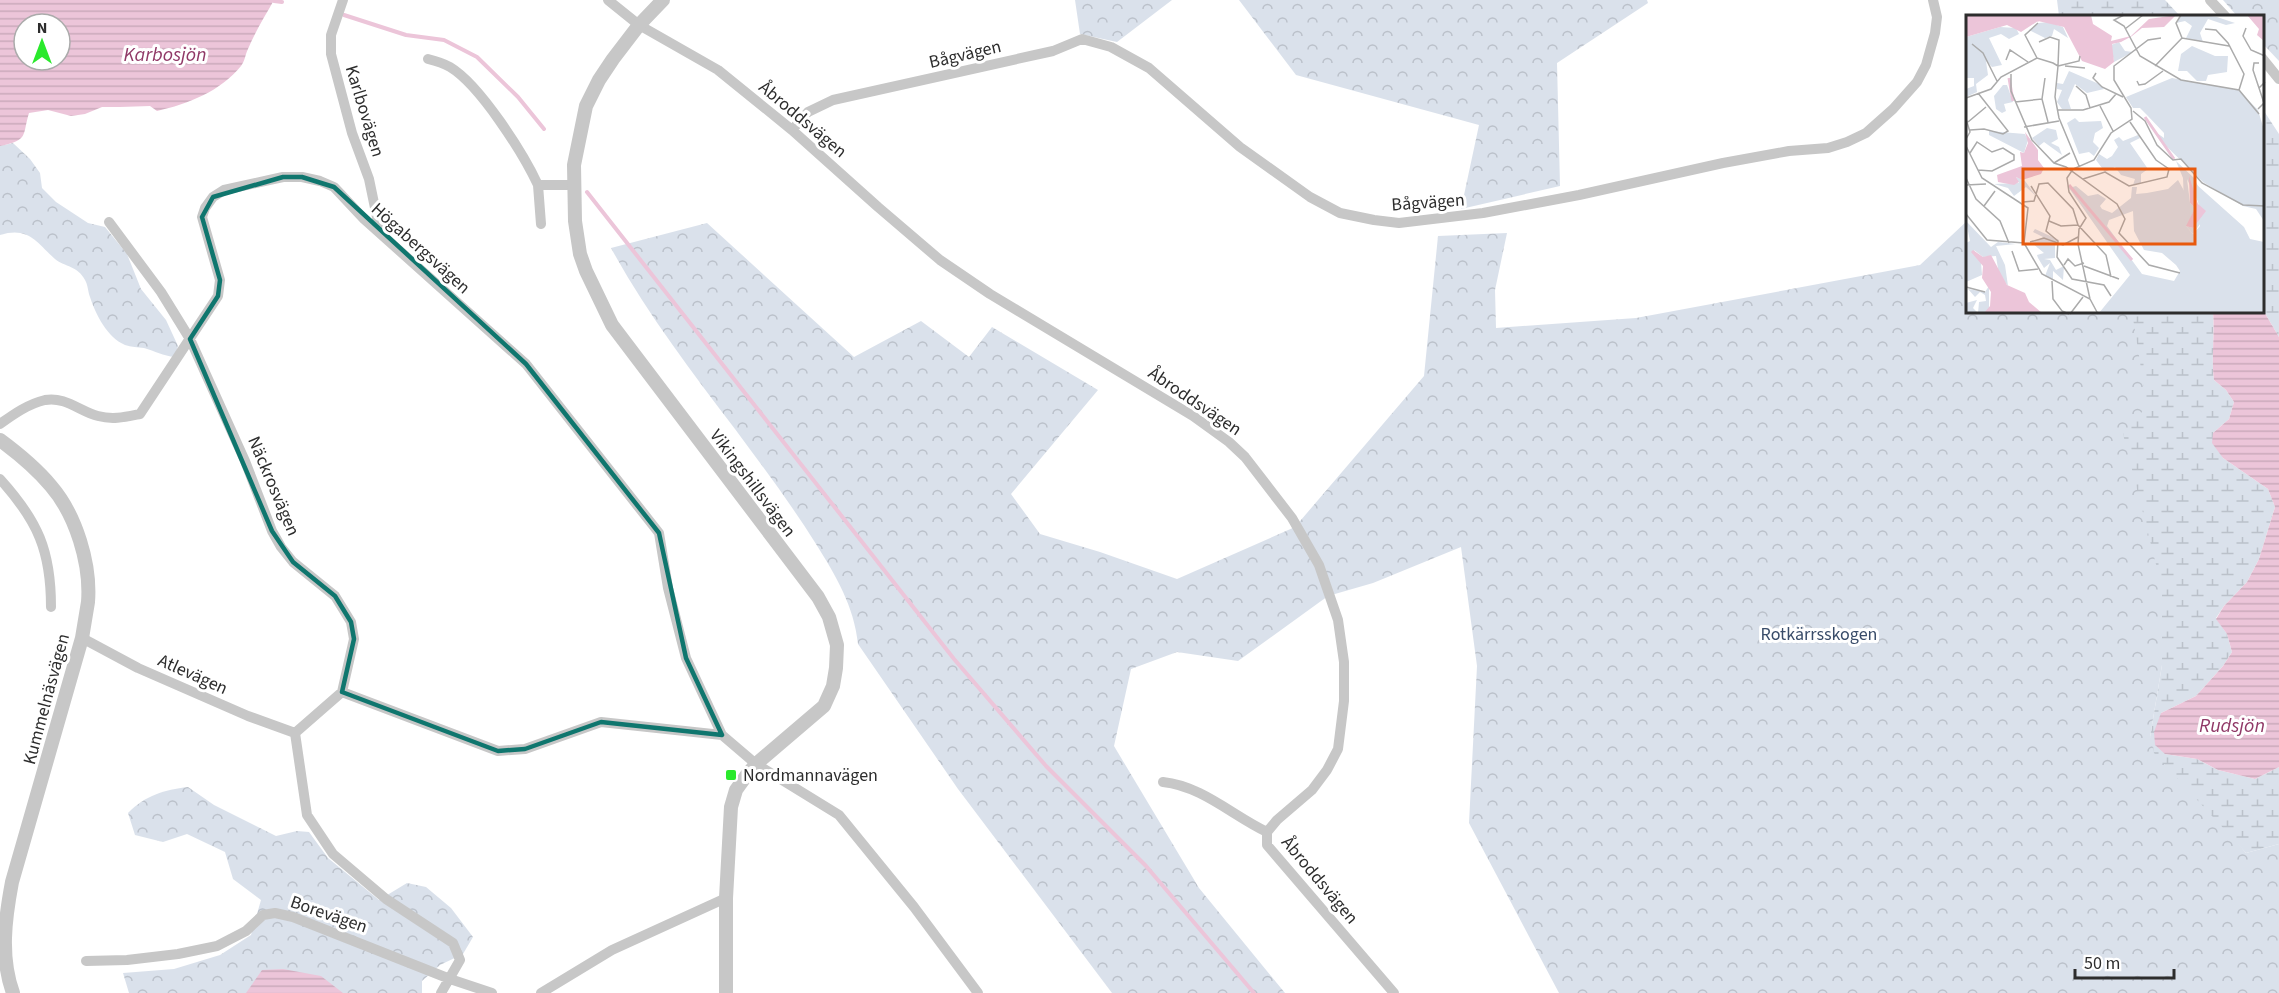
<svg xmlns="http://www.w3.org/2000/svg" width="2279" height="993" viewBox="0 0 2279 993" font-family="'Source Sans 3',sans-serif">
<style>
.forest{fill:url(#forest-crowns)}
.wetland{fill:url(#wetland-marsh)}
.water{fill:url(#water-rules);fill-rule:evenodd}
.lines{fill:none;stroke-linecap:round;stroke-linejoin:round}
.stream{stroke:#ecc5d9;stroke-width:4}
.minor{stroke:#c7c7c7;stroke-width:10}
.tertiary{stroke:#c7c7c7;stroke-width:14}
.marked{fill:none;stroke:#0f766e;stroke-width:4.5;stroke-linejoin:round}
.poi-dot{fill:#2ae92c;stroke:#fff;stroke-width:2}
.labels{text-anchor:middle;stroke-width:6;stroke-linejoin:round;paint-order:stroke}
.street-label{font-size:18px;fill:#2d2d2d;stroke:#fff}
.park-label{font-size:18px;fill:#394c69;stroke:#fff}
.poi-label{font-size:18px;fill:#2d2d2d;stroke:#fff;text-anchor:start}
.water-label{font-size:20px;font-style:italic;fill:#903967;stroke:#fff}
.inset-river{fill:none;stroke:#ecc5d9;stroke-width:3}
.inset-road{fill:none;stroke:#ababab;stroke-width:1.5}
.view{fill:#e8590c;fill-opacity:0.15;stroke:#e8590c;stroke-width:3}
.inset-edge{fill:none;stroke:#2d2d2d;stroke-width:3}
</style>
<defs>
<pattern id="forest-crowns" width="20" height="18" patternUnits="userSpaceOnUse" patternTransform="scale(1.5)"><rect width="20" height="18" fill="#dae1eb"/><path d="M2 6a3 3 0 1 1 6 0M12 15a3 3 0 1 1 6 0" fill="none" stroke="#bbc1ca"/></pattern>
<pattern id="wetland-marsh" width="20" height="14" patternUnits="userSpaceOnUse" patternTransform="scale(1.5)"><rect width="20" height="14" fill="#dae1eb"/><path d="M1 5h8M5 5V1M11 12h8M15 12V8" fill="none" stroke="#bbc1ca"/></pattern>
<pattern id="water-rules" width="6" height="5" patternUnits="userSpaceOnUse" patternTransform="scale(1.5)"><rect width="6" height="5" fill="#ecc5d9"/><path d="M0 2.5h6" fill="none" stroke="#cbaabb"/></pattern>
</defs>
<rect width="100%" height="100%" fill="#fff"/>
<path class="forest" d="M1075,0h97l-55,42 -37,-8z
M1239,0h408l1,3 -91,60 3,123 -99,23 18,-84 -183,-50z
M2223,0h56v61l-16,-17 -1,-28h-25z
M13,143l17,16 10,14 2,15 14,14 32,21 17,4 22,27 14,35 25,31 12,26 -3,11c-12,-1 -20,-6 -31,-9 -6,-1 -13,-1 -19,-3 -18,-8 -29,-30 -35,-48 -2,-5 -2,-12 -5,-17 -7,-14 -20,-13 -30,-21 -18,-16 -26,-33 -55,-24v-89z
M1967,221v91h170l31,45 -6,308 -12,72 96,116 33,-9v149h-720l-90,-170 8,-157 -16,-119 -88,36 -45,13 -90,65 -61,-9 -46,17 -17,77 85,142 86,105h-173l-154,-204 -100,-145c-4,-38 -22,-68 -42,-100 -25,-40 -53,-77 -81,-115 -44,-58 -89,-117 -124,-181l96,-25 147,134 67,-36 48,36 23,-30 106,63 -87,104 29,40 60,18 77,27 118,-52 129,-151 14,-140 69,-3 -12,57 1,38 140,-10 284,-53z
M188,787l26,18 62,31 21,-5 12,1 19,26 51,42 28,-17 19,4 25,21 22,29 -10,17 -23,11 -18,16v12h-293l-6,-20 51,-4 46,-14 31,-20 10,-35 -28,-21 -8,-27 -38,-18 -24,8 -28,-7 -7,-22c18,-18 36,-23 60,-26z"/>
<path class="wetland" d="M2057,0h108l15,16h-121z
M2262,108l17,26v203l-16,-27z
M2132,312h81c2,23 -2,45 1,68l12,10 8,12 -5,17 -16,14 10,25 45,31 7,18 -16,52 -12,23 -23,24 -8,12 11,16 5,18 -9,14 -27,30 -35,17 4,41 32,5 21,11 37,9 24,-12v77l-33,9 -92,-100 -4,-16 12,-72v-77l-39,-154 24,-28z"/>
<path class="water" d="M0,0h274c-9,16 -19,32 -26,49 -3,6 -3,12 -7,17 -20,25 -53,38 -84,45l-7,-5 -30,1h-18l-17,7 -14,2 -23,-6 -19,3c-7,23 0,27 -29,33zM24,24h36v36h-36z
M2263,310l16,27v430l-24,12 -37,-9 -21,-11 -32,-5 -10,-9 -1,-13 7,-19 35,-17 27,-30 9,-14 -5,-18 -11,-15 8,-13 23,-24 12,-23 16,-52 -7,-18 -45,-31 -11,-15 1,-10 16,-14 5,-17 -8,-12 -12,-10c-3,-22 1,-45 -1,-68h49z
M283,969l38,7 22,17h-97l16,-23z"/>
<g class="lines">
<path class="stream" d="M274,1l8,1
M344,15l62,20 38,5 33,17 41,40 26,32
M587,192l367,467 92,107 100,100 108,127"/>
<path class="minor" d="M343,0l-12,35v19l21,79 17,46 11,53
M608,0l31,25 79,45 74,60 86,77 62,53 50,34 203,122 36,26 16,15 47,61 27,47 19,55 6,42v39l-6,48 -11,21 -15,20 -35,30 -10,12v13l127,148
M2210,0l15,16
M2262,58l17,21
M428,59c8,2 15,4 22,8 30,18 73,86 88,118
M792,130l16,-18 25,-12 220,-49 29,-12 29,8 38,21 91,79 70,50 30,16 34,7 25,3 84,-10 96,-18 144,-32 66,-12 39,-3 19,-6 19,-9 27,-24 24,-27 9,-17 9,-32 2,-16 -4,-17
M109,222l52,70 29,47 55,122 27,70 9,16 12,15 42,34 16,26 3,17 -12,53 -47,41 12,82 26,39 53,45 67,44 7,17 -19,33
M541,224l-3,-39h36
M0,424c14,-10 28,-20 45,-24 20,-4 36,12 53,16 15,4 27,1 42,-2l78,-118 2,-16 -18,-63 3,-9 8,-11 11,-7 59,-13h19l18,4 14,6 30,32 162,145 133,169 9,55 18,70 36,77 34,29 83,51 75,92 64,86
M0,479c38,42 51,72 51,128
M82,638l56,30 110,48 47,17
M342,692l156,59 27,-2 76,-27 121,13
M1163,782c39,4 70,34 104,50
M86,961l41,-1 51,-6 39,-8 29,-15 17,-16 12,-2 18,4 157,62 42,14
M541,993l71,-43 114,-52"/>
<path class="tertiary" d="M663,0l-24,25 -26,34 -14,21 -13,26 -12,59 1,56 5,33 6,17 26,54 206,272 11,20 8,28 -1,23 -3,18 -9,20 -68,58 -10,12 -10,14 -5,17 -5,91v95
M0,440c19,14 36,28 51,46 25,29 40,78 37,116 -2,12 -4,24 -6,36l-70,244c-7,37 -12,75 1,111"/>
</g>
<path class="marked" d="M283,177h19l32,10 192,177 133,169 27,125 36,77 -121,-13 -76,27 -27,2 -156,-59 12,-53 -3,-17 -16,-26 -42,-34 -21,-31 -82,-192 28,-43 2,-16 -18,-63 11,-20z"/>
<rect class="poi-dot" x="725" y="769" width="12" height="12" rx="3"/>
<g class="labels">
<g class="street-label">
<text transform="translate(965 54) rotate(-13)" y="6">Bågvägen</text>
<text transform="translate(365 111) rotate(73)" y="6">Karlbovägen</text>
<text transform="translate(803 119) rotate(40)" y="6">Åbroddsvägen</text>
<text transform="translate(1428 202) rotate(-4)" y="6">Bågvägen</text>
<text transform="translate(421 248) rotate(42)" y="6">Högabergsvägen</text>
<text transform="translate(1195 401) rotate(34)" y="6">Åbroddsvägen</text>
<text transform="translate(753 483) rotate(53)" y="6">Vikingshillsvägen</text>
<text transform="translate(274 486) rotate(67)" y="6">Näckrosvägen</text>
<text transform="translate(193 674) rotate(24)" y="6">Atlevägen</text>
<text transform="translate(46 699) rotate(-75)" y="6">Kummelnäsvägen</text>
<text transform="translate(1320 880) rotate(50)" y="6">Åbroddsvägen</text>
<text transform="translate(329 914) rotate(19)" y="6">Borevägen</text>
</g>
<g class="park-label">
<text x="1819" y="640">Rotkärrsskogen</text>
</g>
<g class="poi-label">
<text x="743" y="781">Nordmannavägen</text>
</g>
<g class="water-label">
<text x="165" y="61">Karbosjön</text>
<text x="2232" y="732">Rudsjön</text>
</g>
</g>
<g transform="translate(1966 15)">
<rect width="298" height="298" fill="#fff"/>
<path d="M232,0l19,2 18,6 -9,2 -18,-6 -8,14 3,9 -17,-4 6,-12 -7,-5 -9,2 5,-7zM82,7l15,5 5,11 -14,-9 -2,7 -7,2 -16,-8 10,-7zM34,12l16,1 3,6 -10,5 -8,-5 -12,4 13,27 -10,2 -6,-6 2,14 -12,9 1,8 -11,5v-8l8,-3v-8h-8v-41zM153,27l6,9 8,1 -19,10 -3,-17zM226,31l23,10h13l-1,16 -19,3 -2,6h-9l-10,-10h-9l3,-17zM103,56l30,13 5,5 -17,4 -12,-9 -7,16 3,9h-9l-5,-7 5,-12 -5,-1v-6l6,1zM206,63l66,12 20,20 6,20v91l-8,-12 -13,-3 -40,-24 -39,-38 -7,-11 7,5v-5l-17,-18 -7,-7h-7l-7,-11zM37,70h4l6,17 -9,2 2,7 -4,2 -6,-4 -2,-13zM109,103l4,4 22,-1 2,7 -8,5 -2,9 6,6 -5,8 -5,-4 -10,2 -12,-31zM81,113l9,2 2,9 -7,4 8,4 3,8 -18,-13 -5,4 -7,-8zM172,120l2,3 -10,5 18,26 -7,5v9l-8,2 2,-6 -14,-4 -6,-8 -10,5 -9,-12 3,-6 8,5 5,-3 6,-9 -4,-7 5,-3 4,4zM50,162l9,4 11,15 -10,-9 -12,9 -6,-8 -14,-4 25,-1zM212,165l9,16 -1,30 7,8 7,-8 -3,-41 47,42 6,12 14,3v71h-165l31,-38 -61,-87 7,-2 12,10 10,-2 8,5 -6,7 2,3 10,4 19,-15 1,-11h5l-1,7 11,-1 21,-4zM167,196l1,20 10,19 18,3 14,12 4,6 -6,10 -32,-7 -35,-48 2,-6zM0,206l25,26 7,-5 18,2 -20,2 9,19 3,21 -9,-11 -3,-19 -13,1 -9,-7 7,12 1,13 -16,7v-39l4,-2zM69,214l24,11 -4,3v15l-11,1 6,1 6,10 8,-4 -1,14 -10,-9v8l-8,-3 5,-13 -6,5 -6,-10 -1,-3 7,-2 -12,-10 11,-6 -10,-5zM23,271v23l-5,4h-18v-10l11,-3 -4,8 5,5 1,-11 7,-1 -1,-6 -5,-3 -5,5 -7,-8 17,3z" fill="#dae1eb" fill-rule="evenodd"/>
<path d="M23,116l36,3 3,6 -4,13 -35,-18zM210,146l18,17 16,32 -17,24 -8,-9 -2,-47zM221,164l13,27 5,2 -12,20 -6,-2 8,-18 -5,-5z" fill="#dae1eb" fill-rule="evenodd"/>
<path d="M0,0h125l2,9 19,12 -1,5 20,-5 18,-17 27,-4 -12,12 -22,1 -10,8 -11,6 -9,2 2,18 -9,7 -23,-8 -18,-34 -26,-6 -17,11 -14,-7 -41,12zM281,0h17v26l-7,-6 2,-6zM59,117l13,18v10l6,8 -3,6 -19,6 -6,-3 3,5 -5,3 -16,-3 -1,-7 25,-9 -2,-14 4,1 4,-10zM223,161l9,28 8,7 -13,17 -7,-2 9,-18 -5,-5zM7,235l10,7 8,-2 16,30 18,8 4,9 13,11h-58l6,-7 1,-14 -9,-14 1,-12 -12,-14z" fill="#ecc5d9"/>
<path class="inset-river" d="M64,0l8,5 9,-5M43,63l4,23M179,102l29,42M103,170l63,75"/>
<path class="inset-road" d="M158,0l-10,5 10,6 16,30 41,24 58,10 20,24M215,0l-5,8 6,15M280,13l-3,8 8,14 14,6M159,14l18,-14M239,14l11,1 12,13 16,31 -5,16M73,27l11,-5 9,3 -1,26 21,-5 1,-5M6,29l11,9 14,28M71,43l-12,-23 13,-12M40,45l4,-10 18,12M99,51l20,2M189,51l27,-28 47,8M130,58l-3,5 9,9 21,10M45,59v17l21,49 22,23 12,4 51,37 8,15 -6,14 30,32 31,8M171,66l2,4 6,-1 18,-13M110,71l10,9 4,13M293,73l-6,-18 1,-7h5M0,83l25,-9 10,-12 36,-19 16,5 5,3 -3,31 4,21 20,48M76,84l3,-21M49,87l27,-3 6,23M134,91l13,25M292,94l6,-6 -5,-15 6,-6M91,95h26l26,-8 7,-8M167,96l12,10 12,24 16,15 8,-1 21,24 41,22 22,1M0,104l4,13 -4,7M2,107l18,-15M58,112l35,-6M4,115l14,-1 19,5 5,-3 -30,-38M0,131l16,32 46,30 -4,35 18,31 48,25 8,15M4,138l7,-11 15,10 11,-4 11,7v5l-22,11 -14,-1M88,148l16,-10M0,163l10,21 24,22 9,22M117,164l22,-7 24,14 38,-9 2,-8 -13,-9 -26,-38M0,170l20,-1M65,171l19,30 -4,15 12,10 -1,16 15,22 32,6 7,11M57,187l11,-1 5,-17 9,-1 25,26 5,16 28,30 5,22M18,191l11,-15M0,199l21,26 37,3M83,206l12,5 17,-1M64,227l14,-4 19,7 15,-8M46,236l7,20 19,-2M98,250l4,-6 7,7 9,-3M118,251l35,13M86,266l1,18 9,12 7,3M0,272l19,5M124,284l-12,-55 1,-15 7,-11 -17,-26 -2,-14 6,-9 21,-9 17,-27 21,-14 -1,-11 -17,-28v-14l34,-26 13,-2M104,299l13,-17"/>
<path class="view" d="M57,154h172v75h-172z"/>
<rect width="298" height="298" class="inset-edge"/>
</g>
<g transform="translate(42 42)"><circle r="28" fill="#ffffff" stroke="#ababab" stroke-width="1.5"/>
<path d="M0-4.5L10 22L0 15L-10 22Z" fill="#2ae92c"/>
<text y="-9" font-size="16" font-weight="bold" text-anchor="middle" fill="#2d2d2d">N</text>
</g>
<path d="M2075 969v9h99v-9" fill="none" stroke="#2d2d2d" stroke-width="3"/>
<text x="2084" y="969" font-size="18" fill="#2d2d2d" stroke="#ffffff" stroke-width="4.5" paint-order="stroke">50 m</text>
</svg>
